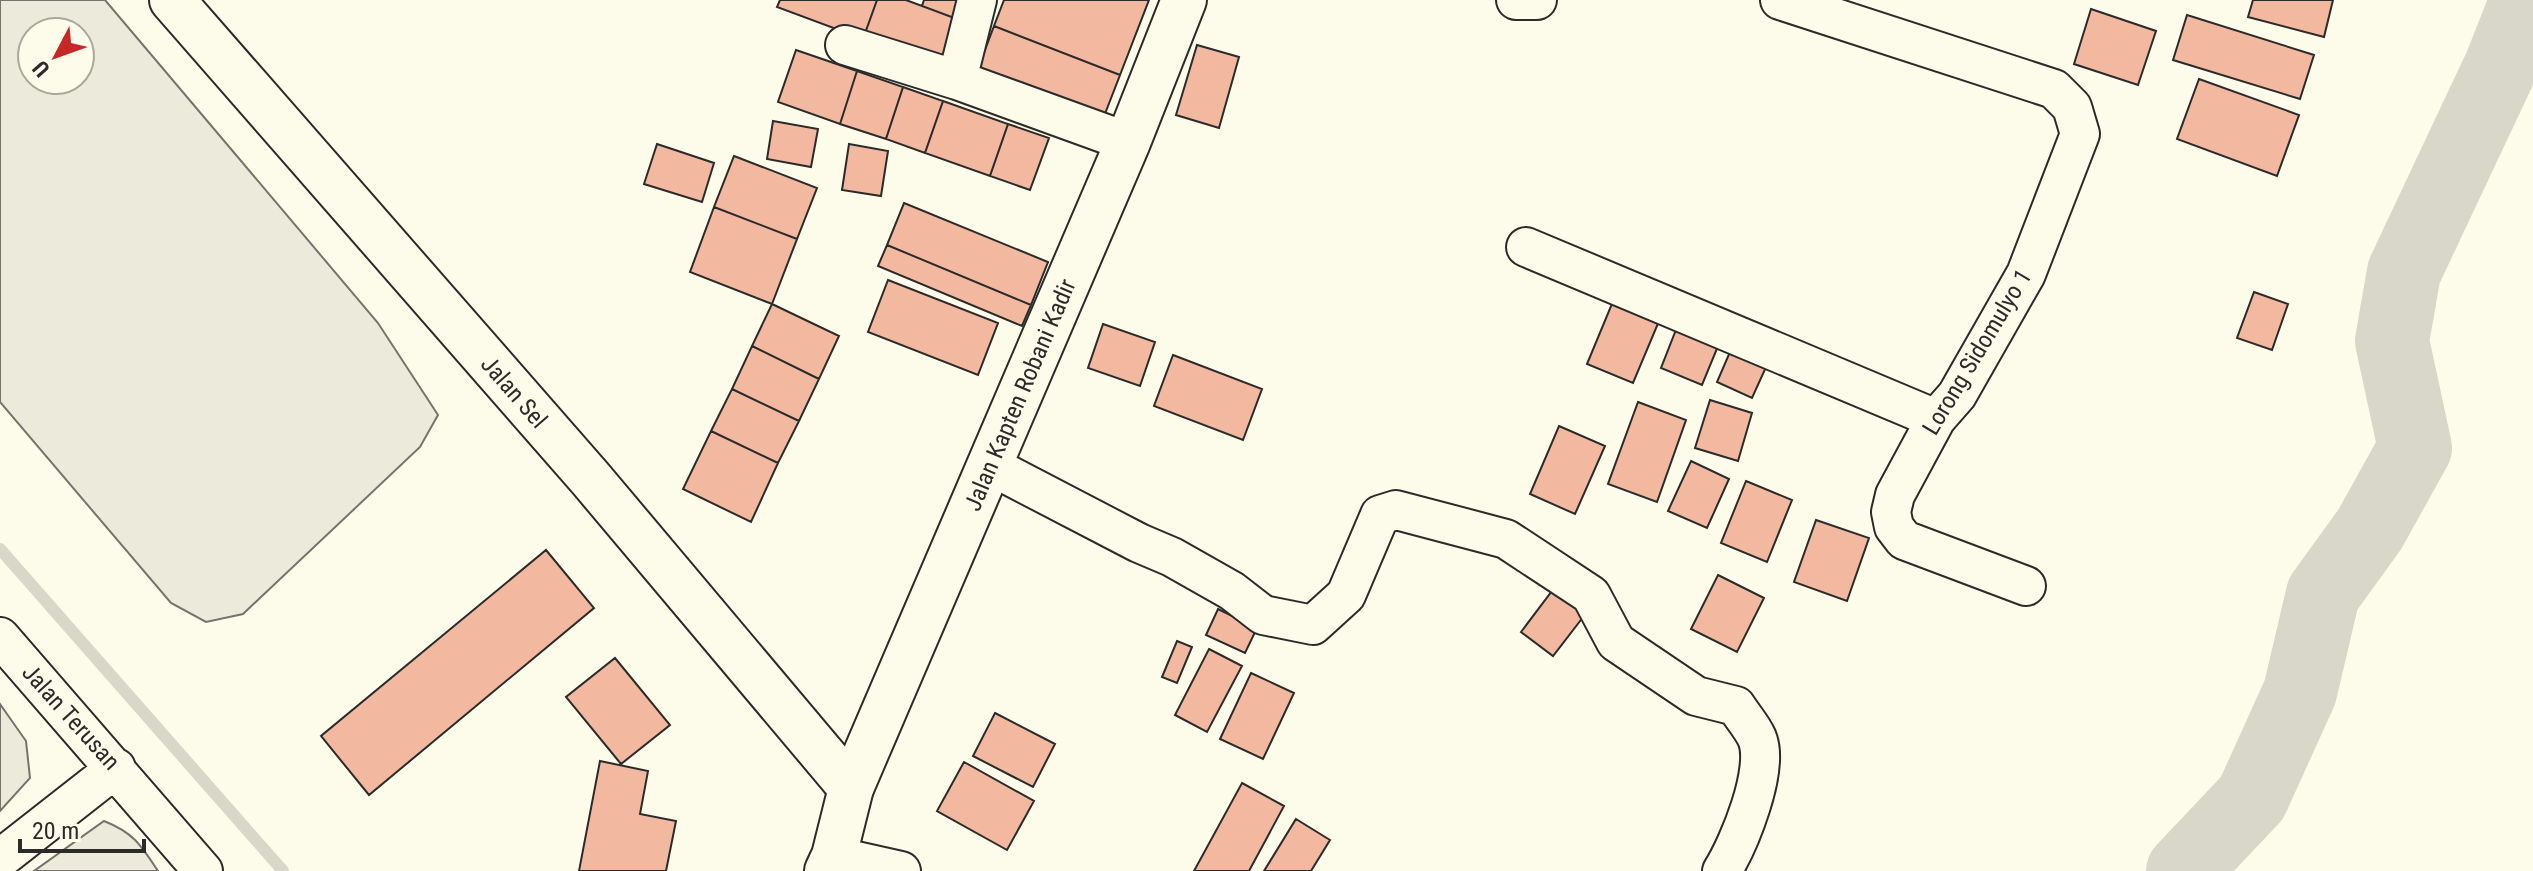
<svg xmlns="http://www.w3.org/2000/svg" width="2533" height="871" viewBox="0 0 2533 871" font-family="'Roboto Condensed',sans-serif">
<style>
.green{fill:#ecebdb;stroke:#74746e;stroke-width:2;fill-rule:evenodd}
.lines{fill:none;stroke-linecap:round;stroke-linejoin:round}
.stream{stroke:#d8d7c9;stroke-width:12}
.river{stroke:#d8d7c9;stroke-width:74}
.building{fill:#f2b8a0;stroke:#2b2b2b;stroke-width:2}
.minor-casing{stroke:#2b2b2b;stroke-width:42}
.tertiary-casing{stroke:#2b2b2b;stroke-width:48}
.secondary-casing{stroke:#2b2b2b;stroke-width:48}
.minor{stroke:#fdfbea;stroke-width:38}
.tertiary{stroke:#fdfbea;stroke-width:44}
.secondary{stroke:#fdfbea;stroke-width:44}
.labels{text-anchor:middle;stroke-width:6;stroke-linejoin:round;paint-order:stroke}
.street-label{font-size:24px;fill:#2b2b2b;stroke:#fdfbea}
</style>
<rect width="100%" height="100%" fill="#fdfbea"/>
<path class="green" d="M0,0h105l273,323 60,92 -18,32 -177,167 -37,8 -35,-19 -171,-201zM80,32v48h-48v-48z
M0,704l26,37 4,37 -30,33z
M104,821c30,12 37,24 54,50h-124z"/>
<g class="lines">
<path class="stream" d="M0,549l283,322"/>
<path class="river" d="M2183,871l69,-73 48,-106 23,-98 47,-65 45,-81 -23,-107 12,-69 97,-206 26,-66"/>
</g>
<path class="building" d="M780,0h97l-14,39 -86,-32z
M877,0h29l54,20 -17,49 -80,-30z
M924,0h45l-7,21 -40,-15z
M1004,0h145l-29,75 -126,-49z
M2253,0h80l-9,37 -76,-20z
M2091,9l65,22 -18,54 -64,-21z
M2187,15l127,40 -14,44 -127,-39z
M994,26l126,49 -19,49 -125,-50z
M1197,45l42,12 -20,71 -43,-13z
M796,50l61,21 -17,53 -62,-22z
M857,71l46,16 -17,52 -46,-15z
M2199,79l100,36 -22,61 -100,-37z
M903,87l40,14 -18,52 -39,-14z
M943,101l65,23 -18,52 -65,-23z
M773,121l45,8 -7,38 -44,-8z
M1008,124l41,14 -19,52 -40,-14z
M657,144l57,19 -12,39 -58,-18z
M849,144l39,7 -7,45 -39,-6z
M734,156l83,32 -20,51 -83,-32z
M904,203l144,59 -17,43 -144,-60z
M714,207l83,32 -25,65 -82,-32z
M887,245l144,60 -9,21 -144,-60z
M888,280l110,43 -20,52 -110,-43z
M2254,292l34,12 -16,46 -35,-12z
M1616,294l46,20 -29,69 -46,-19z
M772,304l67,32 -20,43 -67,-33z
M1681,317l42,17 -21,51 -41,-17z
M1103,324l52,18 -15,44 -52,-18z
M1736,338l36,16 -20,44 -35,-16z
M752,346l67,33 -20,42 -67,-32z
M1173,355l89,34 -19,51 -89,-34z
M732,389l67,32 -21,42 -67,-32z
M1710,400l42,13 -14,48 -43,-13z
M1638,402l48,18 -29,82 -49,-18z
M1559,426l46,20 -30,68 -45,-20z
M711,431l67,32 -27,59 -68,-33z
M1691,461l38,18 -22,49 -39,-17z
M1746,481l46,19 -25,62 -46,-19z
M1816,520l53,18 -22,63 -53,-19z
M546,550l48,58 -225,187 -48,-59z
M1718,575l46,23 -27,54 -46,-23z
M1555,587l32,25 -34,44 -32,-24z
M1218,609l39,19 -12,25 -39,-18z
M1177,641l15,6 -15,36 -15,-6z
M1209,649l33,17 -35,66 -32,-17z
M615,658l55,67 -49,39 -55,-67z
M1251,673l43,20 -31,66 -43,-20z
M995,713l60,31 -22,43 -60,-31z
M600,761l48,10 -8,43 36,7 -10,50h-87z
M964,762l70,39 -27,49 -70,-39z
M1242,783l42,23 -35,65h-55z
M1296,819l34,21 -19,31h-47z"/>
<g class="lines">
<g class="minor-casing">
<path id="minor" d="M1516,0h21
M1780,0l274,89 18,18 8,27 -54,140 -69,121 -21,24 -41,76 -4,17 3,15 10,13 122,46
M845,45l112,35 171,62
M957,80l20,-80
M1526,247l410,172
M989,465l150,78 33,14 60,34 31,24 50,10 33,-30 34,-80 16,-5 110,29 85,56 25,47 80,54 40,10c7,11 16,21 21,32 13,31 -18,106 -35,133
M0,637l203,234
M834,856l67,15
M0,859l116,-91"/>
</g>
<g class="tertiary-casing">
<path id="tertiary" d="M172,0l418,478 261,310"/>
</g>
<g class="secondary-casing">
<path id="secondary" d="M827,871l7,-15 17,-68 277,-646 56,-142"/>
</g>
<use href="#minor" class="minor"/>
<use href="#tertiary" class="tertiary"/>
<use href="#secondary" class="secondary"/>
</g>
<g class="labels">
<g class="street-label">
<text transform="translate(1977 352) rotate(-59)" y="8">Lorong Sidomulyo 1</text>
<text transform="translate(514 392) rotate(49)" y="8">Jalan Sel</text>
<text transform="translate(1020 395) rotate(-67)" y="8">Jalan Kapten Robani Kadir</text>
<text transform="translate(71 717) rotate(48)" y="8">Jalan Terusan</text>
</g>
</g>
<g transform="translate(56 56) rotate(229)"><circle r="38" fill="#fdfbea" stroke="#a9a89e" stroke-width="2"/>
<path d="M0-6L14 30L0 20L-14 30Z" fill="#c62828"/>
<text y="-12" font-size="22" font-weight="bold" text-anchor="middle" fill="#2b2b2b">U</text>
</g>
<path d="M20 839v12h124v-12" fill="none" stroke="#2b2b2b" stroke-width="4"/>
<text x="32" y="839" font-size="24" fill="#2b2b2b" stroke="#fdfbea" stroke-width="6" paint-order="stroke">20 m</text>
</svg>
